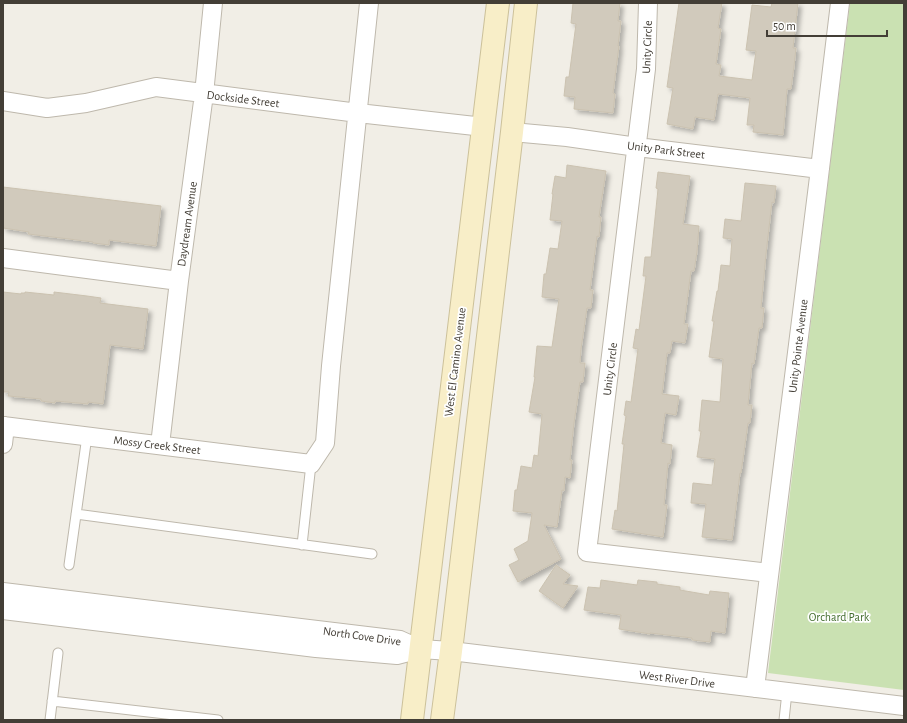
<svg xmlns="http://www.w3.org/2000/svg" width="907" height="723" viewBox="0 0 907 723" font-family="'Alegreya Sans',sans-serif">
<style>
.green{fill:#cae1b2}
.building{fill:#d1cabc;stroke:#cbc2b0;filter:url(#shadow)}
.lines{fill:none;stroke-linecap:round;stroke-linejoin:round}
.lane-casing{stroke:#beb8ac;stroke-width:11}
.street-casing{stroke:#beb8ac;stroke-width:20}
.secondary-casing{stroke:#ccc19a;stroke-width:24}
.lane{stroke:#fff;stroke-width:9}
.street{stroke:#fff;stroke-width:18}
.secondary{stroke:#f8eec8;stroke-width:22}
.labels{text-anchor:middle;stroke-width:3.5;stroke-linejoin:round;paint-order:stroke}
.street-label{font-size:12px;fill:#433e36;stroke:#fff}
.park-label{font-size:12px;fill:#456e30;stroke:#fff}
</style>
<defs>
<filter id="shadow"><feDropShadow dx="3.5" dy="3.5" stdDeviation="2" flood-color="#0004"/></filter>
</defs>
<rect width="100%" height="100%" fill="#f1eee6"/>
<path class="green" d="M850,3h54v687l-136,-17z"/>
<path class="building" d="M573,3h47l-2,18h3l-3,25h1l-6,47 2,1 -2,19 -39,-4 1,-12 -11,-1 2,-19h3l7,-53 -5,-1z
M679,3h43l-4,25 3,1 -5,35 5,1 -2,11 33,4 4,-29 -10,-1 6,-45 19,2 1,-4h26l-5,45h3l-2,18 -3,23h-4l-4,46 -30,-3 1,-7h-7l3,-27 -32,-4 -4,26 -19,-3 -2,12 -26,-5 6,-36 -6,-1z
M567,165l39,6 -7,46h2l-2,20 -2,-1 -7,54h3l-2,18h-4l-6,41 -1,14h5l-2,19h-3l-6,41 -4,37h2l-2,18 -5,-1 -1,14 -2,-1 -5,37 -13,-2 17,34 -43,23 -9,-17 10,-5 -5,-11 14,-8 4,-28 -19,-2 2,-21h2l4,-24 11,2 2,-13 4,1 4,-42 -13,-2 6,-35h-1l3,-31 15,1 7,-48 -17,-2 2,-23h2l4,-26 8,1 4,-28 -12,-1 3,-26h-1l3,-18 11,2z
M658,172l32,4 -7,48 16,2 -2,26 -3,19h-3l-7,53h4l-3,19 -13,-2 -2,12h-3l-5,41 17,2 -3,19 -11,-2 -4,30 11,2 -2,19 -2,-1 -4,42h3l-4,32 -51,-8 3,-19 2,1 7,-67h-2l4,-28 -2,-1 2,-14 5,1 7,-53 -5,-1 3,-19 3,1 7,-54h-3l2,-19h6l7,-68 -2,-1z
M745,183l31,3 -2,17 -2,-1 -6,52 -5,54h3l-2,20h-3l-5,36 -2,-1 -4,42h4l-2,18h-2l-7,50h-1l-8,67 -30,-3 4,-33 -15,-1 2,-20 19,2 3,-26 -18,-2 4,-26h-2l3,-31 18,2 3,-43 -14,-2 5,-36h-2l5,-30h1l3,-26 9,1 2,-27 -9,-1 2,-19 16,2z
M3,187l158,19 -5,40 -47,-6v5l-16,-2v-1l-65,-8 1,-2 -26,-4z
M3,292l18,2v-1h4v-1l29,3v-3l33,4 14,2 -1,5 48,6 -5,40 -33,-4 -7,59 -15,-2v2l-33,-3v2l-14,-2v-2l-33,-3 1,-4h-6z
M556,565l14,10 -7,9 15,2 -15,22 -24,-17z
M601,580l36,5 1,-5 19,2v2l23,3v3l29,5 1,-4 19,2 -4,40 -14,-2 -1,11 -18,-2v-2l-42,-5v1l-31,-5 2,-14 -37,-5 4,-23 12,1z"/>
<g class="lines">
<g class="lane-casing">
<path id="lane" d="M76,514l296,40
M302,545l9,-81
M69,565l18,-129
M52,701l166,19
M50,720l8,-67
M784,720l3,-28"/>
</g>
<g class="street-casing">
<path id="street" d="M648,3l-2,66 -59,483 182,21
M3,101l44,7 39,-5 70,-16 202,26 126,14
M512,132l55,5 70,10 183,22
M3,258l176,23
M3,426l308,38 14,-21 6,-77 38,-363
M3,444l2,-18
M160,445l19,-164 25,-187 9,-91
M3,592l397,48 20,9 31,2 453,55
M3,610l313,38 81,7 23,-6
M755,688l63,-503 22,-182"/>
</g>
<g class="secondary-casing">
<path id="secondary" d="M412,720l86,-717
M442,720l9,-69 61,-519 14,-129"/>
</g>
<use href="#lane" class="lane"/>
<use href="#street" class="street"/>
<use href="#secondary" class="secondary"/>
</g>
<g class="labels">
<g class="street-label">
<text transform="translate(647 47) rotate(-88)" y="4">Unity Circle</text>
<text transform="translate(243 99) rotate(7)" y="4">Dockside Street</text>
<text transform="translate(666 150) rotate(7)" y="4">Unity Park Street</text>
<text transform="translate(187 224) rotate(-82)" y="4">Daydream Avenue</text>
<text transform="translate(798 346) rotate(-83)" y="4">Unity Pointe Avenue</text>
<text transform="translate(455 362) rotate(-83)" y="4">West El Camino Avenue</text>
<text transform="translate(610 369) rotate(-83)" y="4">Unity Circle</text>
<text transform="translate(157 445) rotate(7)" y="4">Mossy Creek Street</text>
<text transform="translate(362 636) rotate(8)" y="4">North Cove Drive</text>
<text transform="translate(677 679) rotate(7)" y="4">West River Drive</text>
</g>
<g class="park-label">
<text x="839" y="621">Orchard Park</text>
</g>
</g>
<rect width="907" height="723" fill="none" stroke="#433e36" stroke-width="8"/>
<path d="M767 30v6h120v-6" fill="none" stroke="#433e36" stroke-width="2"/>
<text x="773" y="30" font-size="12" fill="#433e36" stroke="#ffffff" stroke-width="3" paint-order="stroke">50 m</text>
</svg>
